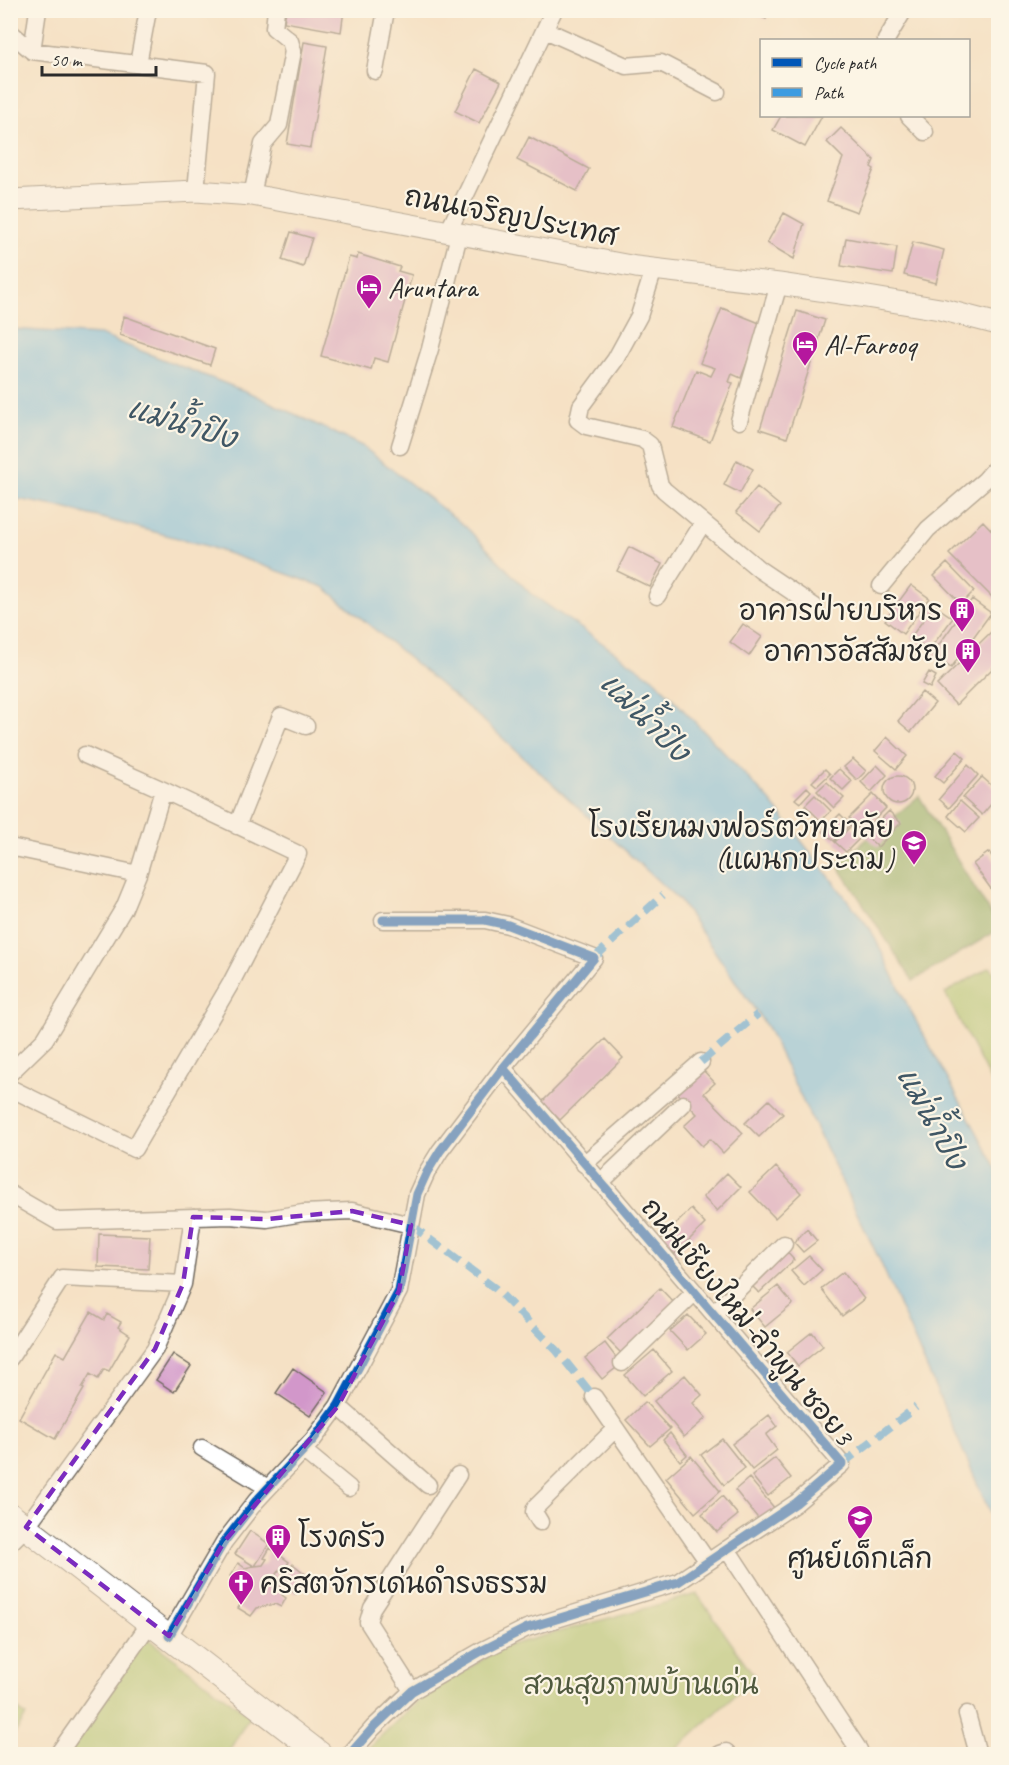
<svg xmlns="http://www.w3.org/2000/svg" width="1009" height="1765" viewBox="0 0 1009 1765" font-family="Caveat,'Playpen Sans Thai',sans-serif">
<style>
.green{fill:#a4c46c;stroke:#68784c;stroke-width:1.5}
.forest{fill:#83aa60;stroke:#576a46;stroke-width:1.5}
.water{fill:#70bfeb;stroke:#4e758b;stroke-width:1.5}
.building{fill:#d297ca}
.lines{fill:none;stroke-linecap:round;stroke-linejoin:round}
.minor-casing{stroke:#726b61;stroke-width:19}
.tertiary-casing{stroke:#726b61;stroke-width:23}
.secondary-casing{stroke:#726b61;stroke-width:26}
.minor{stroke:#fff;stroke-width:16}
.tertiary{stroke:#fff;stroke-width:21}
.secondary{stroke:#fff;stroke-width:24}
.quiet{stroke:#3d9ce1;stroke-width:8;stroke-dasharray:15 8;stroke-linecap:butt}
.cycleway-casing{stroke:#fcf5e5;stroke-width:13}
.cycleway{stroke:#0057b8;stroke-width:9}
.marked{fill:none;stroke:#7b2cbf;stroke-width:4.5;stroke-dasharray:12 8;stroke-linejoin:round}
.labels{text-anchor:middle;stroke-width:4.5;stroke-linejoin:round;paint-order:stroke}
.street-label{font-size:28px;fill:#2b2b2b;stroke:#fcf5e5}
.poi-label{font-size:28px;fill:#2b2b2b;stroke:#fcf5e5;text-anchor:start}
.park-label{font-size:28px;fill:#4f593e;stroke:#fcf5e5}
.water-label{font-size:30px;font-style:italic;fill:#405765;stroke:#fcf5e5}
</style>
<rect width="100%" height="100%" fill="#fcf5e5"/>
<filter id="ink" filterUnits="userSpaceOnUse"><feTurbulence type="fractalNoise" baseFrequency=".0167" numOctaves="2"/><feDisplacementMap in="SourceGraphic" scale="12" xChannelSelector="R" yChannelSelector="G"/><feConvolveMatrix kernelMatrix="1 2 1 2 8 2 1 2 1" color-interpolation-filters="sRGB"/></filter>
<filter id="wash" filterUnits="userSpaceOnUse"><feTurbulence type="fractalNoise" baseFrequency=".008" numOctaves="4" result="noise"/><feDisplacementMap in="SourceGraphic" scale="24" xChannelSelector="R" yChannelSelector="G"/><feGaussianBlur stdDeviation="1.35" result="paint"/><feColorMatrix in="noise" values="0 0 0 0 0 0 0 0 0 0 0 0 0 0 0 0 0 1.4 0 .05"/><feComposite in="paint" operator="in"/></filter>
<g filter="url(#wash)">
<rect width="100%" height="100%" fill="#f5e1c5"/>
<path class="green" d="M990,967l8,11v117l-53,-102z
M697,1594l58,83 -84,77h-309l61,-58 80,-49z
M144,1636l106,80 -23,38h-164z
M11,1704l15,12 -15,23z"/>
<path class="forest" d="M919,796l79,130v4l-85,51 -76,-117z"/>
<path class="water" d="M11,329l89,6 150,58 112,53 104,81 64,66 124,86 117,123 100,128 37,76 90,165v360l-118,-270 -113,-234 -88,-127 -194,-178 -161,-135 -120,-42 -144,-38 -49,-9z"/>
<g id="blocks">
<path class="building" d="M286,10h58l-3,22 -57,-10z
M745,10h25l-4,9z
M304,42l23,4 -17,102 -23,-4z
M476,69l25,13 -22,41 -24,-12z
M781,116h41l-17,31 -32,-17z
M841,128l33,32 -3,7 3,2 -17,43 -30,-11 16,-43 -16,-16z
M529,137l60,32 -12,22 -60,-31z
M784,213l20,11 -10,35 -27,-16z
M291,232l21,6 -9,29 -21,-7z
M846,238l51,9 -4,27 -52,-8z
M913,242l31,8 -8,33 -32,-8z
M358,254l42,13 -2,4 14,4 -24,87 -14,-4 -3,12 -50,-14 28,-99 8,2z
M722,308l40,16 -21,54 -9,-4 -3,8 4,1 -23,58 -37,-14 23,-57 15,6 4,-8 -15,-5z
M797,311l28,9 -38,118 -27,-9z
M124,316l91,33 -5,16 -90,-30z
M737,460l16,9 -13,24 -16,-8z
M757,487l23,19 -20,25 -24,-19z
M983,521l15,16v66l-49,-49z
M629,547l33,17 -12,23 -33,-16z
M947,563l27,28 -13,13 -27,-28z
M911,585l18,13 -26,36 -18,-14z
M972,599l19,14 -40,55 -19,-14z
M934,605l19,13 -24,32 -18,-13z
M743,624l19,13 -13,19 -19,-14z
M994,629l4,5v29l-42,42 -19,-20z
M929,672l7,4 -6,12 -8,-4z
M922,692l13,11 -24,29 -13,-11z
M887,737l20,19 -11,13 -21,-18z
M957,751l8,7 -22,25 -8,-7z
M853,759l13,12 -9,9 -13,-13z
M877,765l10,10 -16,17 -10,-10z
M968,765l10,10 -29,33 -10,-9z
M825,769l5,5 -13,12 -5,-4z
M839,769l13,12 -9,9 -13,-12z
M884 790a14 14 0 1 1 28 0a14 14 0 1 1-28 0Z
M982,777l16,14v5l-16,19 -19,-17z
M827,782l17,16 -10,10 -17,-17z
M807,787l4,4 -11,12 -5,-4z
M873,794l13,14 -24,24 -13,-14z
M815,795l16,16 -10,10 -16,-16z
M960,801l19,17 -13,14 -18,-16z
M889,811l12,12 -23,24 -13,-12z
M840,814l10,10 -16,17 -11,-10z
M851,826l11,10 -16,16 -11,-10z
M989,852l9,13v24l-4,4 -21,-29z
M605,1039l18,19 -63,62 -18,-18z
M702,1069l13,14 -11,10 39,40 -20,20 -13,-14 -8,7 -18,-20 13,-12 -20,-21z
M769,1100l14,14 -24,23 -14,-14z
M776,1167l25,26 -26,25 -25,-26z
M727,1173l14,14 -24,24 -14,-14z
M691,1209l14,15 -30,30 -15,-14z
M807,1229l10,12 -14,11 -9,-10z
M99,1234l51,2 -2,33 -50,-2z
M784,1249l10,11 -35,33 -10,-10z
M809,1256l13,14 -18,16 -13,-15z
M843,1272l21,27 -22,17 -21,-27z
M778,1286l15,18 -28,23 -15,-18z
M660,1288l16,17 -52,51 -17,-17z
M91,1312l13,8 3,-6 14,8 -3,5 12,8 -21,36 -5,-2 -6,10 -8,-5 -8,14 2,1 -29,50 -36,-21 37,-66 9,5z
M688,1315l18,19 -18,16 -18,-19z
M812,1332l11,14 -25,20 -11,-14z
M605,1343l16,21 -19,15 -17,-21z
M654,1350l18,21 -29,25 -18,-21z
M173,1354l18,12 -17,26 -18,-12z
M293,1368l34,24 -17,24 -34,-23z
M685,1375l17,20 -9,8 13,15 -22,19 -30,-36z
M645,1402l25,27 -20,17 -24,-26z
M769,1415l8,11 -11,9 11,15 -25,20 -20,-26z
M670,1433l17,22 -7,6 -17,-21z
M722,1439l23,29 -21,17 -23,-30z
M691,1456l29,35 -25,22 -29,-35z
M775,1458l16,20 -23,18 -16,-20z
M749,1478l27,32 -15,12 -26,-32z
M722,1496l16,19 -21,17 -15,-18z
M250,1531l19,13 -14,22 8,-1 4,-6 -3,-1 6,-10 19,14 -6,9 -3,-2 -4,5 6,21 4,3 -5,9 -6,-3 -18,4 -6,8 -13,-8 5,-7 -6,-20 -7,-5 8,-13 7,5 9,-2 -19,-12z
M293,1564l16,13 -13,17 -16,-13z"/>
</g>
</g>
<g filter="url(#ink)">
<use href="#blocks" fill-opacity="0" stroke="#726b61" stroke-width="1.5"/>
<g class="lines">
<g class="minor-casing">
<path id="minor" d="M545,30l81,36 35,-3 56,29
M10,32l22,19 175,22 -11,118
M886,40l18,-30
M32,51l6,-41
M138,64l10,-54
M375,71l11,-61
M909,116l16,16
M252,195l11,-51 16,-19 14,-74 -3,-10 -16,-13 2,-18
M448,232l106,-222
M654,269l-15,47 -24,44 -34,46 -3,14 8,6 56,13 8,6 10,40 4,5 96,80 55,37
M739,421l40,-137
M400,446l30,-97 29,-114
M881,586l47,-57 57,-49 13,-15
M657,596l46,-73
M237,826l44,-110 25,10
M10,847l128,27
M10,1073l35,-34 79,-131 14,-34 25,-84
M10,1088l124,61 97,-166 67,-129 -135,-64 -78,-35
M584,1164l117,-102
M600,1183l83,-79
M10,1194l47,27 173,-5 37,3 36,-6 49,-2 59,14
M183,1284l10,-67
M714,1313l70,-69
M10,1358l52,-80 121,6 -28,65 -129,178 -16,16
M622,1363l73,-71
M594,1397l114,165
M338,1406l90,79
M202,1448l66,40
M304,1451l45,37
M540,1522l-6,-10 1,-4 80,-79
M727,1549l132,201 -7,4
M169,1636l55,-94 32,-41 57,-61 25,-34 61,-115 18,-97 10,-22 13,-21 63,-83 91,-110 -86,-33 -23,-5h-102
M412,1691l-44,-69 4,-14 86,-133
M967,1714l11,40
M58,1754l92,-131
M350,1754l23,-26 39,-37 71,-41 44,-22 151,-46 118,-79 46,-39 -339,-396
M720,1754l6,-2 2,2"/>
</g>
<g class="tertiary-casing">
<path id="tertiary" d="M10,200l186,-9 56,4 384,72 143,17 88,13 73,12 58,15"/>
</g>
<g class="secondary-casing">
<path id="secondary" d="M10,1515l310,239"/>
</g>
<use href="#minor" class="minor"/>
<use href="#tertiary" class="tertiary"/>
<use href="#secondary" class="secondary"/>
<path class="quiet" d="M594,958l69,-63
M701,1062l57,-48
M411,1225l85,64 61,62 37,46
M842,1464l74,-57"/>
<g class="cycleway-casing">
<path id="cycleway" d="M169,1636l55,-94 32,-41 57,-61 25,-34 61,-115 18,-97 10,-22 13,-21 63,-83 91,-110 -86,-33 -23,-5h-102
M350,1754l23,-26 39,-37 71,-41 44,-22 151,-46 118,-79 46,-39 -339,-396"/>
</g>
<use href="#cycleway" class="cycleway"/>
</g>
</g>
<path d="M0 0H1009V1765H0ZM352,1211l59,14 -12,66 -61,115 -114,136 -55,94 -143,-109 129,-178 28,-65 10,-67 74,2z" fill="#f5e1c5" fill-opacity=".55" fill-rule="evenodd"/>
<path class="marked" d="M352,1211l59,14 -12,66 -61,115 -114,136 -55,94 -143,-109 129,-178 28,-65 10,-67 74,2z"/>
<defs>
<g id="hotel-pin" transform="scale(1.35)"><path d="M0 17L-7.5 6A9.5 9.5 0 1 1 7.5 6Z" fill="#b5179e" stroke="#fcf5e5"/><path d="M-6-4.5h1.5V1H6V5H4.5V3h-9V5H-6ZM-4 0a1.8 1.8 0 1 1 3.6 0ZM.5 0V-2.5h3Q6-2.5 6 0Z" fill="#fff"/></g>
<g id="building-pin" transform="scale(1.35)"><path d="M0 17L-7.5 6A9.5 9.5 0 1 1 7.5 6Z" fill="#b5179e" stroke="#fcf5e5"/><path d="M-4-6H4V6H1V3H-1V6H-4ZM-2.5-4.3h1.7v1.8h-1.7ZM.8-4.3h1.7v1.8H.8ZM-2.5-1h1.7V.8h-1.7ZM.8-1h1.7V.8H.8Z" fill="#fff"/></g>
<g id="school-pin" transform="scale(1.35)"><path d="M0 17L-7.5 6A9.5 9.5 0 1 1 7.5 6Z" fill="#b5179e" stroke="#fcf5e5"/><path d="M0-5L7-2L0 1L-7-2ZM-4 1L0 2.5L4 1V4Q0 6-4 4Z" fill="#fff"/></g>
<g id="church-pin" transform="scale(1.35)"><path d="M0 17L-7.5 6A9.5 9.5 0 1 1 7.5 6Z" fill="#b5179e" stroke="#fcf5e5"/><path d="M-1.2-6h2.4v3.5h3.3v2.4h-3.3V6h-2.4V-.1h-3.3v-2.4h3.3Z" fill="#fff"/></g>
</defs>
<g fill-rule="evenodd">
<use href="#hotel-pin" x="369" y="287"/>
<use href="#hotel-pin" x="805" y="344"/>
<use href="#building-pin" x="962" y="610"/>
<use href="#building-pin" x="968" y="651"/>
<use href="#school-pin" x="914" y="843"/>
<use href="#school-pin" x="860" y="1518"/>
<use href="#building-pin" x="278" y="1537"/>
<use href="#church-pin" x="241" y="1583"/>
</g>
<g class="labels">
<g class="street-label">
<text transform="translate(511 215) rotate(11)" y="10">ถนนเจริญประเทศ</text>
<text transform="translate(748 1321) rotate(50)" y="10">ถนนเชียงใหม่-ลำพูน ซอย3</text>
</g>
<g class="poi-label">
<text x="388" y="297">Aruntara</text>
<text x="824" y="354">Al-Farooq</text>
<text x="942" y="620" text-anchor="end">อาคารฝ่ายบริหาร</text>
<text x="948" y="661" text-anchor="end">อาคารอัสสัมชัญ</text>
<text x="894" y="837" text-anchor="end">โรงเรียนมงฟอร์ตวิทยาลัย<tspan x="894" dy="32">(แผนกประถม)</tspan></text>
<text x="298" y="1547">โรงครัว</text>
<text x="860" y="1568" text-anchor="middle">ศูนย์เด็กเล็ก</text>
<text x="260" y="1593">คริสตจักรเด่นดำรงธรรม</text>
</g>
<g class="park-label">
<text x="641" y="1694">สวนสุขภาพบ้านเด่น</text>
</g>
<g class="water-label">
<text transform="translate(182 423) rotate(17)" y="10">แม่น้ำปิง</text>
<text transform="translate(645 717) rotate(45)" y="10">แม่น้ำปิง</text>
<text transform="translate(932 1118) rotate(61)" y="10">แม่น้ำปิง</text>
</g>
</g>
<rect width="1009" height="1765" fill="none" stroke="#fcf5e5" stroke-width="36"/>
<rect x="760" y="39" width="210" height="78" fill="#fcf5e5" stroke="#a8a49b" stroke-width="1.5"/>
<rect x="772" y="58" width="30" height="9" fill="#0057b8" stroke="#a8a49b" stroke-width="1.5"/>
<text x="814" y="69" font-size="18" fill="#2b2b2b">Cycle path</text>
<rect x="772" y="88" width="30" height="9" fill="#3d9ce1" stroke="#a8a49b" stroke-width="1.5"/>
<text x="814" y="99" font-size="18" fill="#2b2b2b">Path</text>
<path d="M42 66v9h114v-9" fill="none" stroke="#2b2b2b" stroke-width="3"/>
<text x="51" y="66" font-size="18" fill="#2b2b2b" stroke="#fcf5e5" stroke-width="4.5" paint-order="stroke">50 m</text>
</svg>
